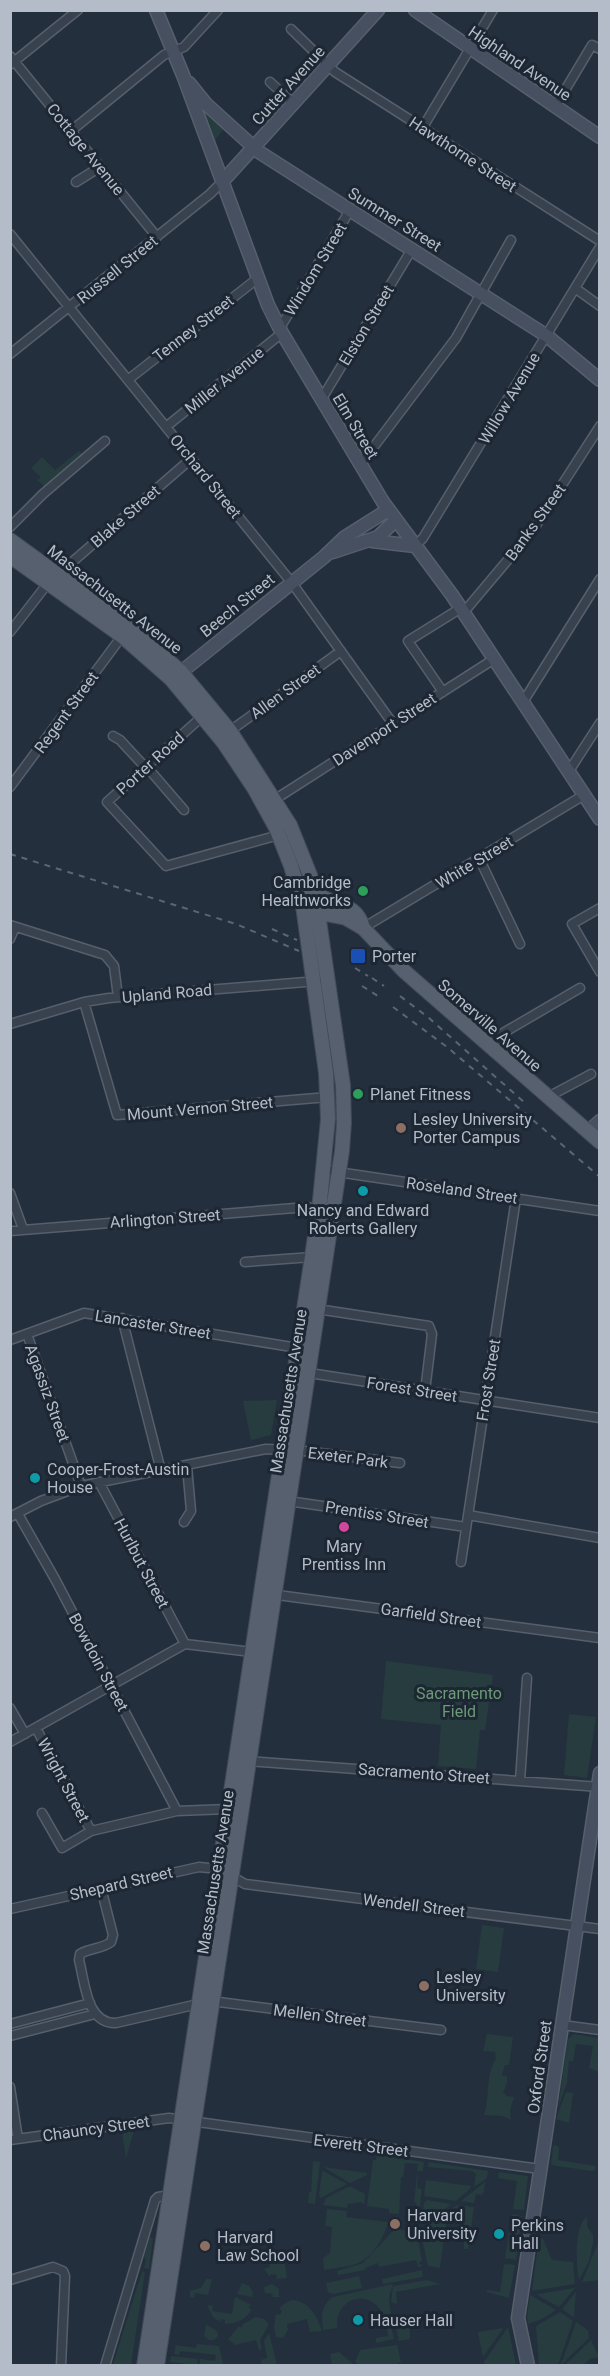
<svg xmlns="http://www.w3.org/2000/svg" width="610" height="2376" viewBox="0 0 610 2376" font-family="Roboto,sans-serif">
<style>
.green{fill:#263c3f}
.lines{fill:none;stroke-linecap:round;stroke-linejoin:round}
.street-casing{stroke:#565f6c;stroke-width:11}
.secondary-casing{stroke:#565f6c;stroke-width:15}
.primary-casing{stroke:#414a57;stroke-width:16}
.street{stroke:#38414e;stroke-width:8}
.secondary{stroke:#465061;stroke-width:12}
.primary{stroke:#56606e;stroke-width:14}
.rail{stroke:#5a6575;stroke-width:2;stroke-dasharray:6 6;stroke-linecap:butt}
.leisure-dot{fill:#2e9e5b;stroke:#1d2633;stroke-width:2}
.transit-dot{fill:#1a4fb4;stroke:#1d2633;stroke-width:2}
.education-dot{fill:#8d6e63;stroke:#1d2633;stroke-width:2}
.culture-dot{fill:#0f9aa8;stroke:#1d2633;stroke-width:2}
.hotel-dot{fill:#d1479c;stroke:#1d2633;stroke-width:2}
.labels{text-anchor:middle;stroke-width:6;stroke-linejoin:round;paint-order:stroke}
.street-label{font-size:16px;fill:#b4bcc9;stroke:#1d2633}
.poi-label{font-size:16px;fill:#b4bcc9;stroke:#1d2633;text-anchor:start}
.park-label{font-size:16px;fill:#6b9a76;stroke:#1d2633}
</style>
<rect width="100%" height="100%" fill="#242f3e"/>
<path class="green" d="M201,110l23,19 -12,15z
M79,451l3,3 -37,33 -8,-7 4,-3 -10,-9 11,-11 13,13z
M277,1400l-6,35 -20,5 -8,-39z
M386,1661l107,14 -8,55h-5l-4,39 -38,-3 3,-41 -60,-6z
M569,1714l27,3 -9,61 -23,-3z
M482,1925l22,3 -6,44 -22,-3z
M487,2034l26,3 -4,28h-4l-3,10 5,1v7l-4,10 3,1v2l8,1 -4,13 1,10 -8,-4 -19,-1c6,-18 1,-40 12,-56l-1,-7 -12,-1z
M574,2034l25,4v34l-10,-4 4,-22 -17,-2 -3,17h-4l-2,22 -9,25 10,-69z
M566,2092l7,1 -4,30 -13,-4z
M134,2131l-8,27 -4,-26z
M555,2145l4,2 -1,13 38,6 -1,4 -4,1 -40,-6 2,-19z
M377,2155l47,7 -1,9h-6l1,-7 -13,-1 -2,14h-2l-2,37 -10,-1v-4l-22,-3 6,-46h3z
M313,2161l7,1 -5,42 -7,-1 1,-11h2z
M429,2162l59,9 -1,7 -13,9 2,-13 -4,-3 -44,-4z
M323,2167l44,6v2l-17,8z
M322,2171h1l24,13 -26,14 -2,-2z
M499,2172l29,4 -4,34 -11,-1 4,-28 -19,-3z
M417,2175h1l-1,13 5,1 -3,24h-5l3,-10 -3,-1z
M426,2180l45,6 -1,3 -14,12 -32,-5z
M485,2182l-1,10 -3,3 -5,-1 -2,9 -13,-2z
M350,2186l15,8 -1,11 -2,-3 -14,2 -1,4 -24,-3 3,-7z
M427,2200l23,4v1l-21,17 -6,1 -2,-2 3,-18z
M458,2205l16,2 -6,42h-4v-8l-7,-1 5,-32h-10z
M327,2209l20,2 -1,6 42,5c-3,14 -14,32 -26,39 -10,6 -27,7 -38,9l-1,-12 7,-5 2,-26 -7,-1z
M443,2214l4,2 -2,14 -2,1 -1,5 2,1 -4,31 -12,-2 -7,-32 2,-5z
M512,2214l10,2 -6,44 -11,-2z
M587,2217v10l6,8v8l-4,18 -10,19c-3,-15 -5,-54 8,-63z
M397,2229l20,4 5,28 -3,1 1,3 3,-1 -1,2 -4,1 -2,-7 -37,7 -1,-4 -13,5v2l-27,5 -1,-4 26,-8 29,-31z
M150,2237l3,2 -4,30 -5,-1 2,-8 -2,-4z
M539,2237l4,2 9,21 21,2 2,22 -43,7z
M599,2241v39l-17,2z
M269,2262l16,2 2,14 -11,1 1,-4 -6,-1 -1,3 -6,-8 6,-2z
M504,2264l11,1 -6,33 -22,-6v-2l13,2z
M422,2270l1,7 -40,7 -1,-5z
M142,2271l3,1 -14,93h-18z
M359,2276l3,12 -29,6 -5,-2 -2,-9z
M206,2279h6l-4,16 -13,-2 -1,5 -4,-1v-6l11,-3z
M427,2280l13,4 -44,8 1,12 -6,-2 2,-16z
M242,2283l7,3 4,6 -1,5 -15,-3z
M272,2284l7,5v8h-7l1,-3 -8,-1 -1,-6z
M393,2284l-4,13 2,20 -7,1c-10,-31 -49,-23 -47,10l-14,2c-2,-13 -2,-25 10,-33z
M575,2288l-16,19 -22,-12 1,-1z
M576,2292l-2,24 -1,1 -11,-8z
M530,2295l26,15 -14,9 -14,5 -1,-6z
M235,2297l17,8 -3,1v3h3c-5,10 -16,15 -27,15v-4l-4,-1 -1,3 -7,-5 -6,-12 6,1 -1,5 20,3z
M292,2300c17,1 25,16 30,31l-12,1 -3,-13 -20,5 1,6 -5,8 -7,-1 -2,-10 2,-13 4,1 2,-4 -3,-2 5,-5z
M560,2312l13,9 -15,44h-19l-3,-39z
M256,2317l8,2 5,5 -9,16 2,9 -3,1 -3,-10 -21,5 -7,-6 11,-13 2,2 2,-4z
M576,2322l12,8 1,8 -28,27z
M397,2323l13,6v10l-11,2 -4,-17z
M206,2324l11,7 1,5 -4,4h-5l-5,-4z
M387,2327h4l3,12 -18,4v-5l12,-2z
M508,2327l8,38h-32v-3z
M503,2328v1l-20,28 -5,-25z
M269,2333l8,32h-15l-1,-5 6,-2 -3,-17z
M591,2340l8,17 -9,2 -7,6h-18z
M197,2344l22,2 4,17 -3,2h-21l1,-6 15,2 1,-6 -36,-4 -1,4 -5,-1 2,-9 20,3z
M397,2345l4,17 -6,3h-36l-4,-3 5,-12z
M339,2352l13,11v2h-20l-2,-11z
M171,2356l27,3 -1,6 -27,-3z"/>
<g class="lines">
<g class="street-casing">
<path id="street" d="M291,29l44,43 265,169
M10,56l147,181
M11,64l67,-54
M270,82l23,21
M555,107l37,-62 8,4
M423,127l70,-117
M71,131l93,-76 20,-8 34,-37
M76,182l24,-15
M10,234l282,349 101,141
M575,288l25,18
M280,328l70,-118
M10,354l200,-160 12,-12
M129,379l129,-101
M321,400l91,-151
M167,426l115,-93
M360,465l96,-127 55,-98
M10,527l33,-33 62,-53
M415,546l8,-8 177,-291
M464,612l69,-82 67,-104
M10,632l38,-49 144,-125
M443,692l-35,-51 53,-33
M523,702l77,-123
M205,714l-98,88 59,64 113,-31
M230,731l111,-80
M113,736l7,4 26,28
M147,767l37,43
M569,771l31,-48
M10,787l112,-151
M274,800l220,-141
M479,858l41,86
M600,908l-28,16 28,48
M10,925l95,30 9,11 4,31
M363,928l221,-133
M10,939l5,-12
M84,1002l33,113 211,-18
M10,1024l74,-22 25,-4 209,-17
M486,1043l94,-55
M548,1097l43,-23
M324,1170l276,41
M10,1193l13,36
M10,1231l298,-24 11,3
M245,1262l67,-5
M317,1309l112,17 3,8 -7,57
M122,1318l39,153
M27,1334l54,152
M10,1340l74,-27 214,35
M303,1372l297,46
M99,1482l86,162
M288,1501l178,26
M18,1514l37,65 122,232
M468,1515l132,23
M10,1517l31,-16 40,-15 185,-37 30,1 104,13
M184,1522l7,-11 -4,-45
M461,1562l55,-364
M270,1594l330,44
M10,1708l15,26
M36,1728l55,103
M10,1742l175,-98 67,8
M248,1761l352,26
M520,1781l7,-103
M42,1813l20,35 29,-17 86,-20 51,-2
M101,1888l12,47 -2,7c-9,7 -21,6 -31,12l-1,6c6,22 7,64 37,63l95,-22 230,29
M10,1909l189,-42 20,2 26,15 355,45
M10,2024l80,-21
M562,2025l38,5
M10,2036l85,-22
M10,2087l8,52
M10,2140l159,-22 371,51
M10,2280l43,-13 10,4 2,5 -4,90
M105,2366l50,-166 3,-3 12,-2"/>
</g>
<g class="secondary-casing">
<path id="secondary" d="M156,10l27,65 85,230 14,28 101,169 69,93 148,224
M415,10l185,127
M189,83l17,21 53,48 288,184 53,44
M222,182l156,-172
M372,541l43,5
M333,552l45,-15 18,-17
M175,677l149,-120 21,-20 43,-27
M588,1132l12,-11
M528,2366l-10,-48 82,-545"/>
</g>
<g class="primary-casing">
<path id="primary" d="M10,540l123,89 48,43 49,59 60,94 20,50 8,38 25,172 1,38 -2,28 -185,1215
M10,556l112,80 49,43 53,64 30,45 22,40 15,38 12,40 23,167 2,46 -9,91 -175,1156
M313,891c19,17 43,9 50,37
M310,911l36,7 17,10 41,43 196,171"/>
</g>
<use href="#street" class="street"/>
<use href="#secondary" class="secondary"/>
<use href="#primary" class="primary"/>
<path class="rail" d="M10,854l226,70 63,27
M272,929l25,11
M355,968l13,8
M372,978l12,8
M362,986l16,10
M400,996l29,22 96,85
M393,1007l54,40 153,130"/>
</g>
<g class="leisure-dot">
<circle cx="363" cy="891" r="6"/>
<circle cx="358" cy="1094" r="6"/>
</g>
<rect class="transit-dot" x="350" y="948" width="16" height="16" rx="3"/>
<g class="education-dot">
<circle cx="401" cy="1128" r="6"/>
<circle cx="424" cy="1986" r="6"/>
<circle cx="395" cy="2224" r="6"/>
<circle cx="205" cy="2246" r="6"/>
</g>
<g class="culture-dot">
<circle cx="363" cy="1191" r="6"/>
<circle cx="35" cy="1478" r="6"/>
<circle cx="499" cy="2234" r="6"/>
<circle cx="358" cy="2320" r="6"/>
</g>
<circle class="hotel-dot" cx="344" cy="1527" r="6"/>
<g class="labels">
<g class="street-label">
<text transform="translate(520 63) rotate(34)" y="6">Highland Avenue</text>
<text transform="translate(288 85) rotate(-48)" y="6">Cutter Avenue</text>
<text transform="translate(86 149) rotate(51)" y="6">Cottage Avenue</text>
<text transform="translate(463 154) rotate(33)" y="6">Hawthorne Street</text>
<text transform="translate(395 219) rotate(32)" y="6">Summer Street</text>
<text transform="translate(117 269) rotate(-39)" y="6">Russell Street</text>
<text transform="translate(315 269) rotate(-59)" y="6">Windom Street</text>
<text transform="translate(366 325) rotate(-59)" y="6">Elston Street</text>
<text transform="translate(193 328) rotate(-38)" y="6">Tenney Street</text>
<text transform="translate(224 380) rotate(-39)" y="6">Miller Avenue</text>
<text transform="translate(509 398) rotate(-59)" y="6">Willow Avenue</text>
<text transform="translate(356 426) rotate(59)" y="6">Elm Street</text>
<text transform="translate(206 476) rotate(51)" y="6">Orchard Street</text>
<text transform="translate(125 516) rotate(-41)" y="6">Blake Street</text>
<text transform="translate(535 522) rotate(-54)" y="6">Banks Street</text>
<text transform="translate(115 599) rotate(38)" y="6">Massachusetts Avenue</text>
<text transform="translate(237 605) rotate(-39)" y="6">Beech Street</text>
<text transform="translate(285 691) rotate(-36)" y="6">Allen Street</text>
<text transform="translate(66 712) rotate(-54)" y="6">Regent Street</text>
<text transform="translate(384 729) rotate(-33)" y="6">Davenport Street</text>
<text transform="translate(150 763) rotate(-42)" y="6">Porter Road</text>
<text transform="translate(474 862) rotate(-31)" y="6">White Street</text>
<text transform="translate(167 993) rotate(-5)" y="6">Upland Road</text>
<text transform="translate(490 1025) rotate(41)" y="6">Somerville Avenue</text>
<text transform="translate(200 1108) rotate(-5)" y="6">Mount Vernon Street</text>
<text transform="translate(462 1190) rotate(8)" y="6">Roseland Street</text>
<text transform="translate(165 1218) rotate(-4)" y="6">Arlington Street</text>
<text transform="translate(153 1324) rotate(9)" y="6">Lancaster Street</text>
<text transform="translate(488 1380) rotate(-81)" y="6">Frost Street</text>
<text transform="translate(412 1389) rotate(9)" y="6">Forest Street</text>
<text transform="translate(288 1391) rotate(-81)" y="6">Massachusetts Avenue</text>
<text transform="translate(48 1393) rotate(70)" y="6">Agassiz Street</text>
<text transform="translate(348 1457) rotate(7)" y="6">Exeter Park</text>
<text transform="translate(377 1514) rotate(9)" y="6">Prentiss Street</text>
<text transform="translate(142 1563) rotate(62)" y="6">Hurlbut Street</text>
<text transform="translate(431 1615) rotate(8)" y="6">Garfield Street</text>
<text transform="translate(99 1662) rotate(62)" y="6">Bowdoin Street</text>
<text transform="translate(424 1773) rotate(4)" y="6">Sacramento Street</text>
<text transform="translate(64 1780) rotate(62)" y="6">Wright Street</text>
<text transform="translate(215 1872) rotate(-81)" y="6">Massachusetts Avenue</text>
<text transform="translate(121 1883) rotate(-13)" y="6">Shepard Street</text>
<text transform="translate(414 1905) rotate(7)" y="6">Wendell Street</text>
<text transform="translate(320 2015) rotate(7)" y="6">Mellen Street</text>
<text transform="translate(539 2067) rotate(-82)" y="6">Oxford Street</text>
<text transform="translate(96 2128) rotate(-8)" y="6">Chauncy Street</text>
<text transform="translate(361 2145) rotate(7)" y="6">Everett Street</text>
</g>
<g class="poi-label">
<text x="351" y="888" text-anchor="end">Cambridge<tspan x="351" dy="18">Healthworks</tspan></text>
<text x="372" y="962">Porter</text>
<text x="370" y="1100">Planet Fitness</text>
<text x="413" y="1125">Lesley University<tspan x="413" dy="18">Porter Campus</tspan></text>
<text x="363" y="1216" text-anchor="middle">Nancy and Edward<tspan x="363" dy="18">Roberts Gallery</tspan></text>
<text x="47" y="1475">Cooper-Frost-Austin<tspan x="47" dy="18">House</tspan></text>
<text x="344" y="1552" text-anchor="middle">Mary<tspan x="344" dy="18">Prentiss Inn</tspan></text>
<text x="436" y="1983">Lesley<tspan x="436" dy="18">University</tspan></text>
<text x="407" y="2221">Harvard<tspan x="407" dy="18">University</tspan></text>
<text x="511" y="2231">Perkins<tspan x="511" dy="18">Hall</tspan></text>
<text x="217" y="2243">Harvard<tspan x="217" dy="18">Law School</tspan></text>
<text x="370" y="2326">Hauser Hall</text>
</g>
<g class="park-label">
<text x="459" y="1699">Sacramento<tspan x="459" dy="18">Field</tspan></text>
</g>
</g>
<rect width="610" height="2376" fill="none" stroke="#b4bcc9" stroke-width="24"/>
</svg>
